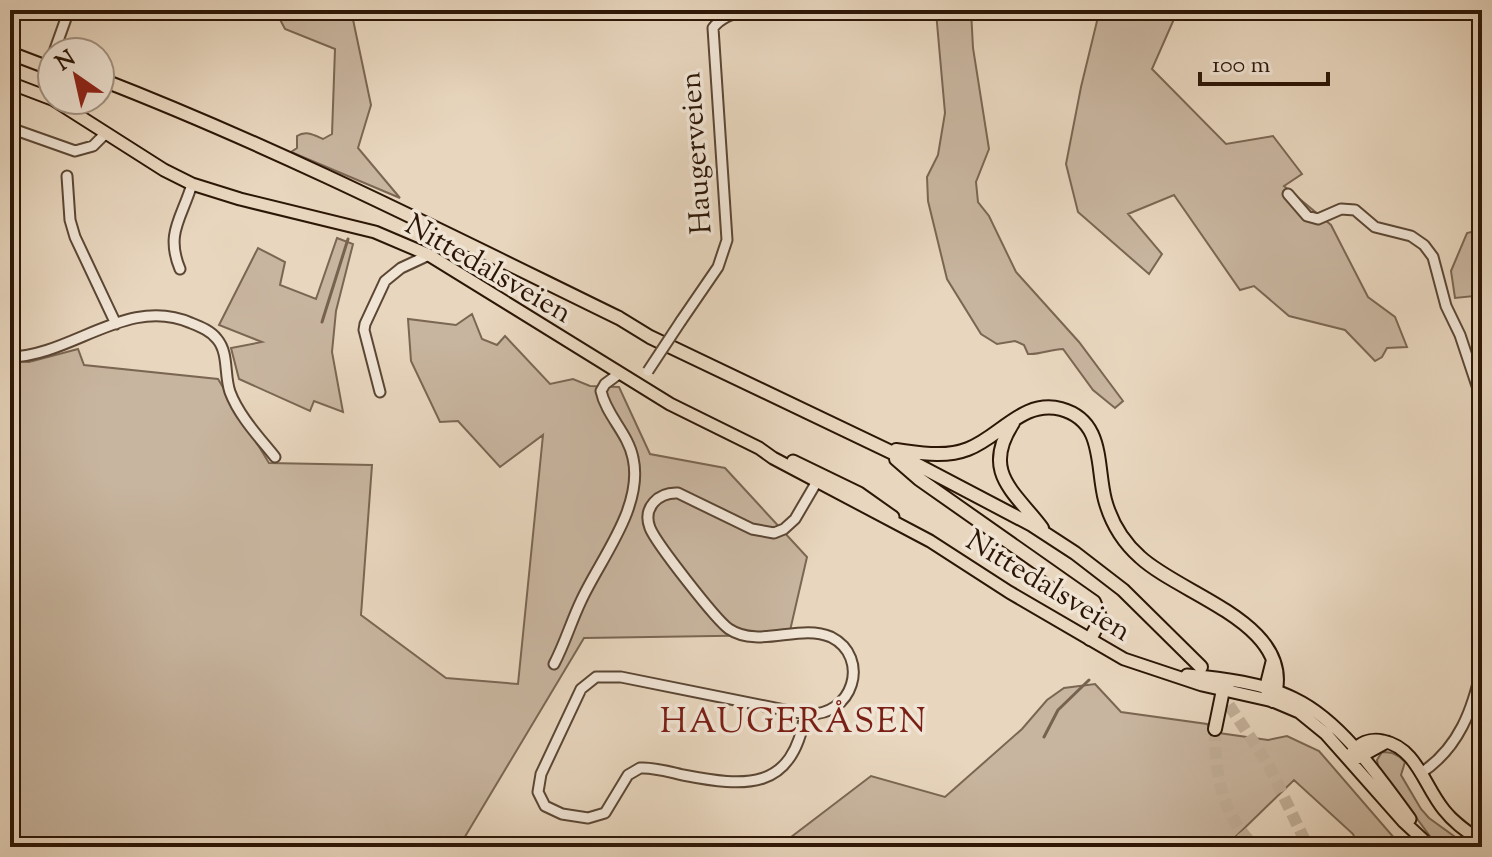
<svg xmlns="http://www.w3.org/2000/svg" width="1492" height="857" viewBox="0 0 1492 857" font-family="'Sorts Mill Goudy',serif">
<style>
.green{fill:#c8b59f;stroke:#7a6652;stroke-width:2}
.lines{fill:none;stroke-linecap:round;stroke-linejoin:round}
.stream{stroke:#76624f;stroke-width:3}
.highway-tunnel{stroke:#c2b099;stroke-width:12;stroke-dasharray:12 6;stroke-linecap:butt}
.minor-casing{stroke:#5b4634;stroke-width:13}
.major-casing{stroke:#2c1606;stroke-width:15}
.highway-casing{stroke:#2c1606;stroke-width:16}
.minor{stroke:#f0e4d5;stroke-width:9}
.major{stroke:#e8d6be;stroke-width:11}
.highway{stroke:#e8d6be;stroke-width:12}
.minor-bridge-casing{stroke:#5b4634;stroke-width:13;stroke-linecap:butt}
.minor-bridge{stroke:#f0e4d5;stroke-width:9}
.labels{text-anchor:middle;stroke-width:7;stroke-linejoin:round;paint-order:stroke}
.street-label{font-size:30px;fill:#2c1606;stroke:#f0e4d5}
.quarter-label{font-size:34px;letter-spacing:2px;fill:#7a1f14;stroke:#f0e4d5}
</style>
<rect width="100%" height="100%" fill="#e8d6be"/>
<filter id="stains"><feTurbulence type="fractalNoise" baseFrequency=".0025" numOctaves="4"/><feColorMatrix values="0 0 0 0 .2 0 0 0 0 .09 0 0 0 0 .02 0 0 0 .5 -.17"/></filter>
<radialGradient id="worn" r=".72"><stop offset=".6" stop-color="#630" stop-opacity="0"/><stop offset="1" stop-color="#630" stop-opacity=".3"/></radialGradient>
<path class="green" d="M275,10h36l17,9v-9h23l20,95 -13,43 42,50 -109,-46 6,-4v-12c9,-6 17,-1 26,3l9,-5 3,-85 -50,-20z
M930,10h41l2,38 16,101 -13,33 2,20 11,14 27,56 63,70 44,59 -8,7 -22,-18 -30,-41c-12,0 -23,6 -35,5l-4,-9 -9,-4 -18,3 -16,-10 -34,-55 -19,-78 -1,-24 11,-22 7,-42 -9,-101z
M1103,10h75l-26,59 74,75 47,-8 29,38 -18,12 47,39 37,72 27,20 12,30 -20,1 -5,9 -7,4 -30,-31 -56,-14 -35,-30 -14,4 -66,-95 -46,19 34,40 -13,20 -71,-62 -12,-48 15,-77 16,-66z
M1479,230l3,3v80l-8,-17 -19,2 -4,-27 16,-38z
M337,238l16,6 -17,67 -4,41 11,60 -29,-11 -4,10 -71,-32 -8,-31 31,-6 -43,-17 39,-77 27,14 -5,23 36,14z
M472,314l10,25 15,6 8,-9 45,48 23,-5 17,7 29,1 31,67 75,14 82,89 -18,78 -205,3 -121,202 -15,7h-438v-486l19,1 49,-13 6,16 134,14 51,84 103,2 -11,150 85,63 72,6 25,-249 -43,32 -42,-46 -18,1 -29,-61 -3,-42 48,6z
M1095,684l26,28 86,12 5,8 56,8 19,-4 32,15 83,96h-43l-6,-13 -59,-54 -69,67h-447l93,-71 74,21 77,-68 25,-29 17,-12z
M1382,752c10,0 16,2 23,10l-4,13 20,34 8,9 40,29h-31l-60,-81 -1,-6z"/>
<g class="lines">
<path class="stream" d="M322,322l26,-83
M1044,737l14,-27 31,-30"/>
<path class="highway-tunnel" d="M1219,690l49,74 40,83
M1215,729c0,46 6,84 40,118"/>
<g class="minor-casing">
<path id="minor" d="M54,52l15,-42
M10,128l65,23 18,-5 13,-13
M67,176l3,44 5,17 41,87
M1288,194l19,22 11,3 23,-10 14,1 20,17 36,9 13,9 9,12 13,49 14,29 22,66
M180,269c-15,-36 2,-51 12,-85
M681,321l37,-54 9,-27 -14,-212c8,-11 20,-14 33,-18
M10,357c62,-1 118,-62 181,-34 10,4 20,8 26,16 12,14 7,36 13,53 9,24 29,45 45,65
M380,392l-16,-62 1,-6 20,-43 16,-13 28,-13
M554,664c11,-21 17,-42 27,-63 19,-42 63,-94 52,-143 -5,-25 -27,-43 -32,-67l4,-7 15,-11
M805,714c-12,78 -60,73 -122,61 -14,-3 -29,-8 -43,-7l-12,7 -23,38 -17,5 -26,-4 -17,-8 -7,-14 3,-18 40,-85 15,-12h25l184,37c49,4 66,-57 26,-77 -31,-14 -72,12 -102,-8 -13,-9 -73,-86 -79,-101 -8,-21 9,-36 28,-35l74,36 22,4 10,-4 11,-10 24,-41
M1421,773c38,-25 52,-64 61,-107"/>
</g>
<g class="major-casing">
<path id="major" d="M10,83l42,16
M54,100l110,70 28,14 48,15 135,33 54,23 241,149 89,44 14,10 157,83 79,51 115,67 78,26 71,16 26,11 27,22 78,88 27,25
M793,461l66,32 34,24
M1187,675c35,3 77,8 108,24 46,22 85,79 115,120
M1351,754c8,-11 19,-16 32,-13 34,7 41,45 61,69 10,13 24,22 38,32
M1354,760l33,-18"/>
</g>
<g class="highway-casing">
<path id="highway" d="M10,53l42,16
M100,79c178,69 347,155 519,239l31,19 266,127 116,61 43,28 48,37 78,77
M1013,423c-32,49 1,68 29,105
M896,450c24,3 49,8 72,-1 32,-12 55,-50 93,-40 44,12 35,57 44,91 6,22 18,42 35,57 42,39 160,68 133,144
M896,459l23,20 175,123 7,17 -11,20
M1273,660l-7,28 7,13
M1215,729l8,-39 7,-9"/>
</g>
<use href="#minor" class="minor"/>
<use href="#major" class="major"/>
<use href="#highway" class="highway"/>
<g class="minor-bridge-casing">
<path id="minor-bridge" d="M43,80l9,-22
M648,371l33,-50"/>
</g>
<use href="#minor-bridge" class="minor-bridge"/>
</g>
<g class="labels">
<g class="street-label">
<text transform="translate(695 153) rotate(-94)" y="10">Haugerveien</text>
<text transform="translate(489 268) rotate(30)" y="10">Nittedalsveien</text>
<text transform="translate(1049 585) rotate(31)" y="10">Nittedalsveien</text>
</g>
<g class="quarter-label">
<text x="794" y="732">HAUGERÅSEN</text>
</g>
</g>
<rect width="1492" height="857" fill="none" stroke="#e8d6be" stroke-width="40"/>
<rect x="12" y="12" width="1468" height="833" fill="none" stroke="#2c1606" stroke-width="4"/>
<rect x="20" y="20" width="1452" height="817" fill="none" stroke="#2c1606" stroke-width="2"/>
<g transform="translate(76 76) rotate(326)"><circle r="38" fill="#f0e4d5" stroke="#a29282" stroke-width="2"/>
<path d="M0-6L14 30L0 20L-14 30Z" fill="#8f2418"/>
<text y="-12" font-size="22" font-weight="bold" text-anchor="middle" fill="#2c1606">N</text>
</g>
<path d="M1200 72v12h128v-12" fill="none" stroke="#2c1606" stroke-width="4"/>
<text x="1212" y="72" font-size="24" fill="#2c1606" stroke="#f0e4d5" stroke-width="6" paint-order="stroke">100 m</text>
<rect width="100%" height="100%" filter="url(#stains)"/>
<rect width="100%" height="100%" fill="url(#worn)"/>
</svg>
